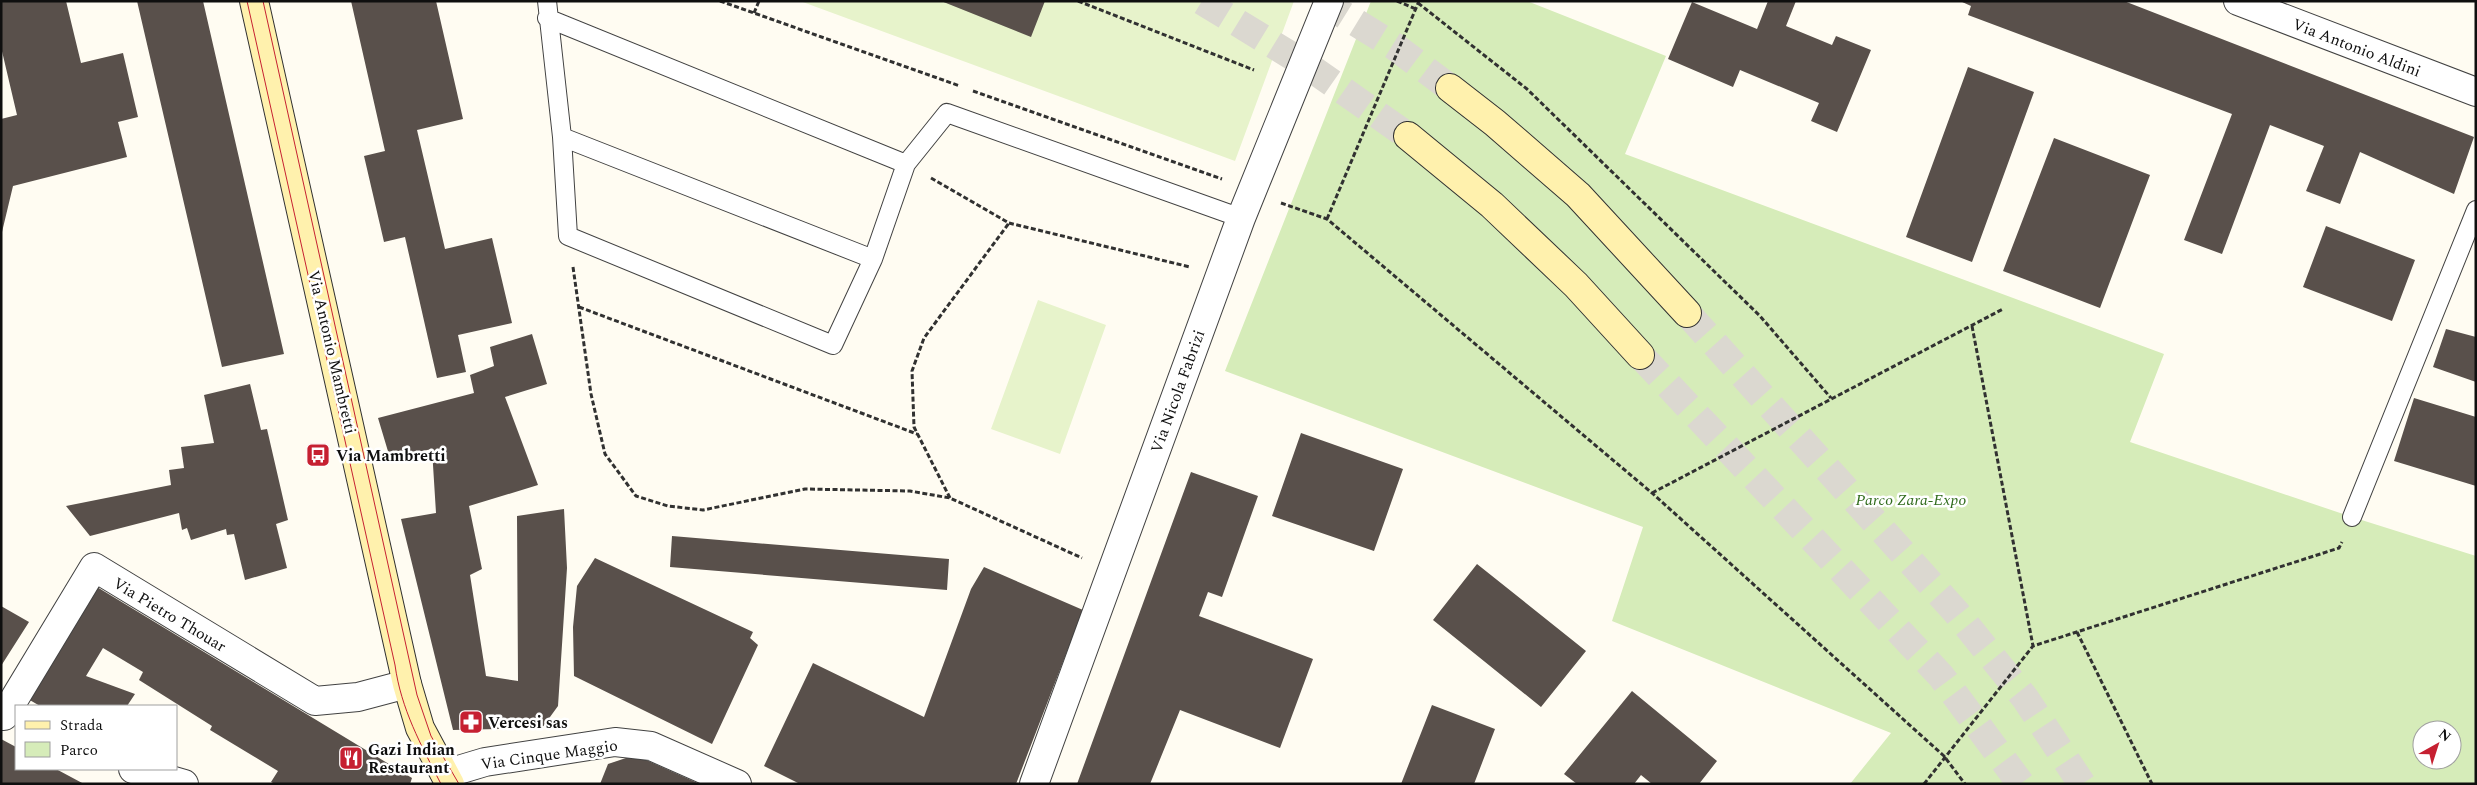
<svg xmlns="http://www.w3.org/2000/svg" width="2477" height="785" viewBox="0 0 2477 785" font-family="Spectral,serif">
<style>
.green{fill:#d6ecb9;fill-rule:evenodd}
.pitch{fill:#e7f3cb}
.building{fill:#59504b}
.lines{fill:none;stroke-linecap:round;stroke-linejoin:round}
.secondary-tunnel{stroke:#dbd8d0;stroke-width:28;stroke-dasharray:28 14;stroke-linecap:butt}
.lane-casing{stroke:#424242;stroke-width:20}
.street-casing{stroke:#424242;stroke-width:30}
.secondary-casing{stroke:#313131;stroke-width:30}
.path{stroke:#313131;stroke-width:3;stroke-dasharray:5 2.5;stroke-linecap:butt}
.lane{stroke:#fff;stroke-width:18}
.street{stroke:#fff;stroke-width:28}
.secondary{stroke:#fff1ad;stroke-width:28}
.tram{stroke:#c62031;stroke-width:1}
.labels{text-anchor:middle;stroke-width:5;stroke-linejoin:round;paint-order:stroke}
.street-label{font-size:16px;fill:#0f0f0f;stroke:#fff}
.poi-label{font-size:16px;font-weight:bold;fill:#0f0f0f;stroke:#fff;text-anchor:start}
.park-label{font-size:16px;font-style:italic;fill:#306b1c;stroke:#fff}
</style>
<rect width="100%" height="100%" fill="#fffcf2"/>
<path class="green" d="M1371,1h156l139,55 -41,98 539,200 -34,88 222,75 124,39v228h-626l41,-51 -279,-112 31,-94 -418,-156zM2422,730h30v30h-30z"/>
<path class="pitch" d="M800,1h494l-59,160z
M1038,300l68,25 -46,129 -69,-25z"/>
<path class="building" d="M1,1h65l15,62 42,-10 15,64 -20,5 9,35 -114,29 -11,46 -1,-113 16,-4 -16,-68z
M137,1h66l81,353 -62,13z
M351,1h85l27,118 -46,11 28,119 47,-11 20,85 -54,12 8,37 -29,6 -32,-141 -21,5 -20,-86 21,-5z
M941,1h104l-14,36z
M1768,1h28l-10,25 46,19 4,-9 35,14 -34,82 -26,-11 8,-18 -79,-33 -7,17 -65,-28 24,-57 65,27z
M1960,1h164l350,136 -20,57 -94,-42 -20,52 -34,-13 18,-45 -54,-21 -48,129 -38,-14 48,-126 -264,-99 3,-9z
M1968,67l66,25 -62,170 -66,-25z
M2054,138l96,37 -50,133 -97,-37z
M2326,226l89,34 -23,61 -89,-34z
M2446,329l30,8v45l-43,-15z
M532,334l15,50 -42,13 33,88 -69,21 13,63 -12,6 16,101 32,5 -1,-165 47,-7 3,59 -9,138 -16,22 -89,2 -52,-211 35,-6 -4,-64 -42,9 -12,-40 96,-25 -4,-18 24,-9 -4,-19z
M250,384l11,46 6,-1 21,91 -12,4 11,44 -42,12 -11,-46 -7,1 -1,-6 -35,11 -4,-12 -5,2 -3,-17 -89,23 -24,-30 105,-21 -2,-15 15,-2 -3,-21 33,-4 -10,-48z
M2414,398l62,19v69l-82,-25z
M1301,433l102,36 -29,82 -102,-35z
M1191,472l67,24 -36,101 -14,-5 -9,24 114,43 -33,89 -100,-38 -30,74h-73z
M672,536l277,23 -2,31 -277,-23z
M595,558l158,74 -3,6 8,7 -46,99 -138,-68 -1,-49 4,-41z
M1477,564l109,87 -45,56 -108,-87z
M984,567l99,43 -67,174h-216l-36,-18 49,-103 111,54 47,-128z
M97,587l315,191 -2,6h-135l-4,-2 7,-11 -68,-41 2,-4 -73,-46 4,-8 -40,-24 -17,28 49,18 -8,12h-87l-12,-7z
M1,606l28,16 -28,44z
M1632,691l85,70 -18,23h-47l-11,-9 -7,9h-57l-13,-10z
M1432,705l63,24 -21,55h-73z
M1,739l15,8v22h40l28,15h-83z
M635,755l65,29h-100l8,-20z"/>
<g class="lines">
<path class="secondary-tunnel" d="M1202,1l103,63 103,72
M1321,1l73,45 56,42
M1687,313l269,299 69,86 57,86
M1640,355l301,321 80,108"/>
<g class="lane-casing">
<path id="lane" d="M547,1l15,136 6,99 265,109 40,-86 33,-95 41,-51 294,105
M547,18l359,146
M562,137l311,122
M2352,517l124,-307"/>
</g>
<g class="street-casing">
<path id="street" d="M2238,1l238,91
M4,716l90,-149 221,134 43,-4 49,-13
M133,769l51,15
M445,774l40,-12 130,-20 36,4 86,38
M1034,784l207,-566 88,-217"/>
</g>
<g class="secondary-casing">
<path id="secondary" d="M254,1l153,683 13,44 30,56
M1450,88l45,35 83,72 109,118
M1408,136l84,69 84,80 64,70"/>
</g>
<path class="path" d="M720,1l240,85
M1078,1l176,69
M1397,1l19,8
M1418,3l109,86 233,227 71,82
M754,13l5,-12
M973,91l249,88
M931,178l78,45 181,44
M1281,203l46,16 325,274 292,263 21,28
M1327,219l92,-218
M573,267l18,127 14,60 31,42 32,10 35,4 102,-21 105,2 40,7 132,60
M579,307l338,127
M1972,326l61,320 306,-98 3,-6
M1652,493l351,-184
M950,498l-36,-71 -2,-56 12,-33 85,-115
M2077,632l75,152
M1924,784l109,-138"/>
<use href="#lane" class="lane"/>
<use href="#street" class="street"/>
<use href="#secondary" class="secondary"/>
<path class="tram" d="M247,1l148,664c6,44 26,80 46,119
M263,1l154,694 14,41 28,48"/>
</g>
<defs>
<g id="bus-square" transform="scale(1.25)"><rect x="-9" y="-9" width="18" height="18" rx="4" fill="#c62031" stroke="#fff"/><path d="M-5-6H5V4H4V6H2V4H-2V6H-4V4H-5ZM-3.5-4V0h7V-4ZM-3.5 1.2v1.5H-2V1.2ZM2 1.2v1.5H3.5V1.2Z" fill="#fff"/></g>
<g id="pharmacy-square" transform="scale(1.25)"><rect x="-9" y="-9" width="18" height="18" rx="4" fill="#c62031" stroke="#fff"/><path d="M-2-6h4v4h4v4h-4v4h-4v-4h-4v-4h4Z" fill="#fff"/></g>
<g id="restaurant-square" transform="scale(1.25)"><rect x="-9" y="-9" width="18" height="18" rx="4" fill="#c62031" stroke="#fff"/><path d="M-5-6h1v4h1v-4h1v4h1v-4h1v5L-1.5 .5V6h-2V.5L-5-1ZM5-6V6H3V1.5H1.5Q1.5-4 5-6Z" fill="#fff"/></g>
</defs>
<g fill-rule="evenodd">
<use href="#bus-square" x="318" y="455"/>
<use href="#pharmacy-square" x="471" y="722"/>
<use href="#restaurant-square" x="351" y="758"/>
</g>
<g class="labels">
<g class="street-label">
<text transform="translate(2357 47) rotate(21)" y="6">Via Antonio Aldini</text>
<text transform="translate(333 352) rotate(77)" y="6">Via Antonio Mambretti</text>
<text transform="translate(1177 391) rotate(-70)" y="6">Via Nicola Fabrizi</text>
<text transform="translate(170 614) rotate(31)" y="6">Via Pietro Thouar</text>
<text transform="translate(549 754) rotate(-8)" y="6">Via Cinque Maggio</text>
</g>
<g class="poi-label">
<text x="336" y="461">Via Mambretti</text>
<text x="488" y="728">Vercesi sas</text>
<text x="368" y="755">Gazi Indian<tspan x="368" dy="18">Restaurant</tspan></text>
</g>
<g class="park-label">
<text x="1911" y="505">Parco Zara-Expo</text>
</g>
</g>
<rect width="2477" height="785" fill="none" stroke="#0f0f0f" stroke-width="5"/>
<rect x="15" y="705" width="162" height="65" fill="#ffffff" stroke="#9f9f9f"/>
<rect x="25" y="721" width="25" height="8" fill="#fff1ad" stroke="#9f9f9f"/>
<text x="60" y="730" font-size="15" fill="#0f0f0f">Strada</text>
<rect x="25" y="742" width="25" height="15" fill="#d6ecb9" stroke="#9f9f9f"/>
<text x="60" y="755" font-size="15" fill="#0f0f0f">Parco</text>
<g transform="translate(2437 745) rotate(39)"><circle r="24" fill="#ffffff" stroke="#9f9f9f"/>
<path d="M0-4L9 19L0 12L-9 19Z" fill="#c62031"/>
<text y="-8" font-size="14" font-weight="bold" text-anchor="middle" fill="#0f0f0f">N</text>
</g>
</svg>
